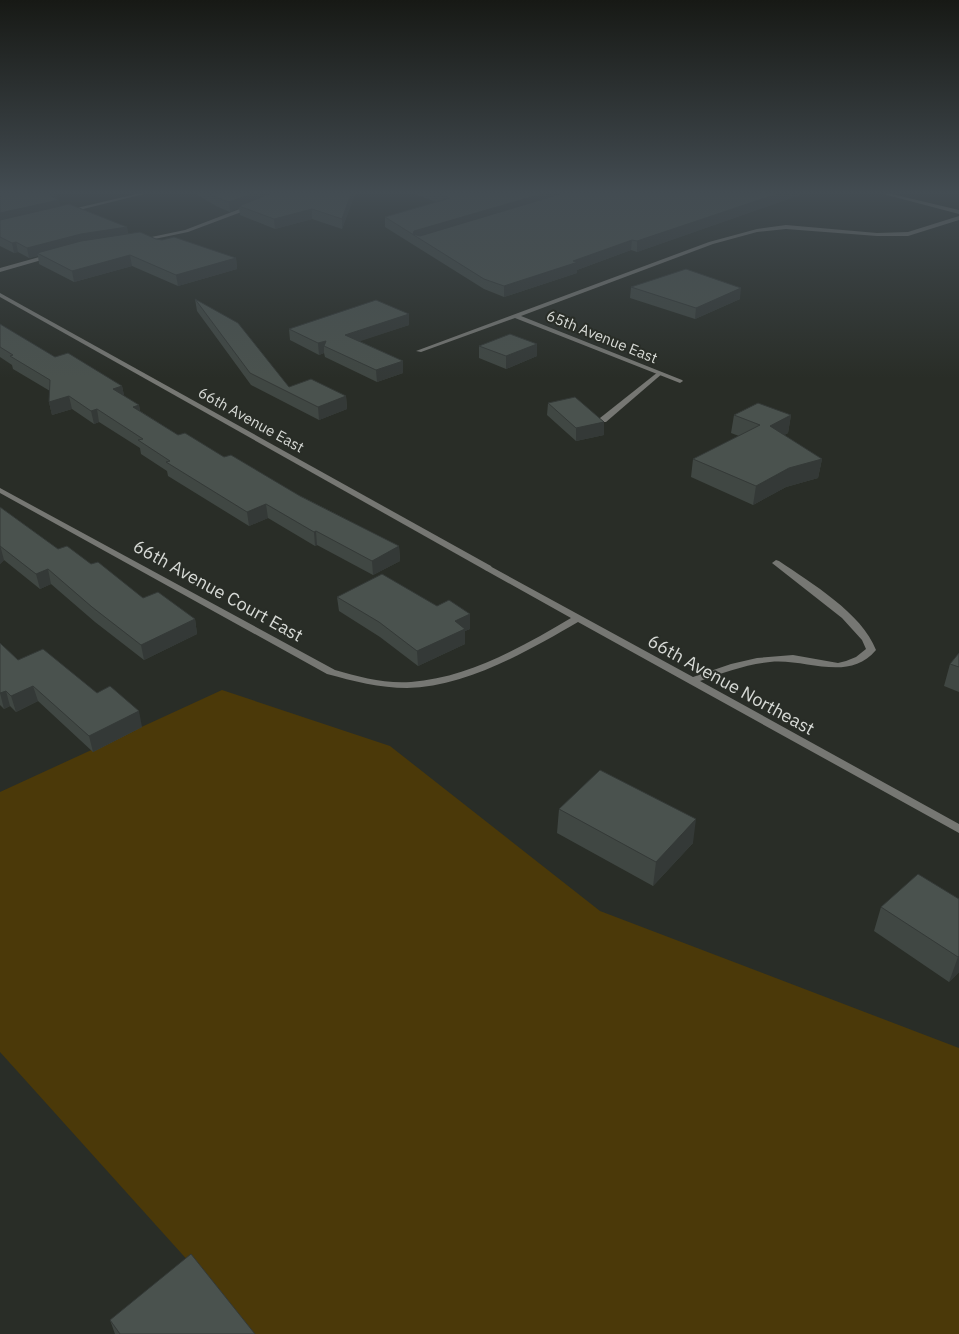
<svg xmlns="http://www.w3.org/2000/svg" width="959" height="1334" viewBox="0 0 959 1334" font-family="'IBM Plex Sans',sans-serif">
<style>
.green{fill:#4b3909}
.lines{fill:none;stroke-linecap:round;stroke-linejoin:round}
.service{fill:#767773;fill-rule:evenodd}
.minor{fill:#767773;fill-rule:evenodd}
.tertiary{fill:#767773;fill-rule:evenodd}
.wall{fill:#404743}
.shaded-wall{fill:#343937}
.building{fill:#4a524e;stroke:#343937}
.labels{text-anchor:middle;stroke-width:4;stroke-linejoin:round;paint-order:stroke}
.far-street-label{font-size:15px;fill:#d6d9d5;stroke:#292d27}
.street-label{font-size:18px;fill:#d6d9d5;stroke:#292d27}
</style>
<rect width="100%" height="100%" fill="#292d27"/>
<path class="green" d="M222,690l168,56 210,165 359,137v286h-705l-254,-282v-260z"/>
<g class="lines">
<path class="service" d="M658,372l5,1 -57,49h-6v-4z"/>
<path class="minor" d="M149,191h7l-89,22 -3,-2z
M872,191h7l80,19v4z
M250,205l2,3 -64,24 -48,10 -3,-2 48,-10z
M959,216v4l-51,16h-31l-91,-7 -29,3 -44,12 -192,72 161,64 1,1 -3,2 -165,-65 -94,34 -5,-1 293,-109 48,-13 29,-4 91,8 31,-1z
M50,254l2,1v2l-52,15v-4z
M0,488l335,182c24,7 50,14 76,12 57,-4 111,-35 160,-64l-86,-48 -1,-2 4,-3 205,112 38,-13 26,-6 36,-3 45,8 8,-2 10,-4 10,-8 -4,-9 -20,-22 -70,-55 4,-3 3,1c32,22 83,52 97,89 -28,33 -70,8 -106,12 -24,2 -47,11 -70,19l259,143v9l-381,-211c-50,29 -112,65 -171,66 -27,0 -54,-7 -80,-14l-327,-181z"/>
<path class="tertiary" d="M0,293l491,273 1,2 -4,3 -3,-1 -485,-273z"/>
</g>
<path class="wall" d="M0,191l56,3 1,5 3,7 67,21 1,7 28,5 80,19 1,11 -59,17 -46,-20 -58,16 -35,-18 -1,-8 -9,2 -11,-6 -4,1 -14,-7z
M191,191h165l-14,38 -30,-10 -37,10 -35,-14 -1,-7 -9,4 -14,-6z
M406,191h402v1l-171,60 -6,-2 -54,20v3l-73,24 -20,-8 -99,-62v-10l51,-15z
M631,287l109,12 -45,20 -65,-21z
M195,299l94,88 57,9 1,13 -28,11 -68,-35 -54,-74z
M409,314v11l-50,16 44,20v12l-26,9 -52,-25 -1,-4 -5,2 -29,-15 -1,-11z
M0,324l55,33 67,29 2,10 15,9 1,6 38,24 46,22 175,89 1,15 -27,14 -56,-30 -2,1 -47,-28 -19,8 -81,-50 -1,-5 -26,-17 -1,-6 -41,-26 -5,2 -22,-15 -20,6 -3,-13 1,-11 -37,-22 -1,-4 -12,-8z
M537,344v12l-31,13 -27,-11v-12z
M548,403l56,32 -28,6 -29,-26z
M734,415h57l-3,18 -4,2 38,24 -4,19 -32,9 -33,18 -62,-28 2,-18 46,-23 -8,-3z
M0,507l58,42 33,15 52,34 52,21 2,15 -53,26 -49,-38 -44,-38 -11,5 -36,-29 -4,4z
M337,597l100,9 33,8v15l-5,2v13l-47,22 -38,-29 -41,-26z
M0,643l18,17 79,33 45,34 -49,25 -55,-51 -22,11 -6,-6 -6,3 -4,-4z
M959,653v39l-15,-6 6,-22z
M559,809l134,34 -40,43 -96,-53z
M959,899v73l-10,10 -75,-51 7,-24z
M110,1320l145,14h-140z"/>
<path class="shaded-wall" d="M259,191h16l1,3 -37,12v2l-9,4 -1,-10z
M352,191h4l-14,38v-10z
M552,191h32l-163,48 -8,-4 1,-4z
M786,191h22v1l-171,60v-11z
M56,194l1,6h2l2,9 -61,14v-10l49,-18z
M312,209v10l-37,10 -1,-10z
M127,227l1,10 -91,16 1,3 -9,2 -2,-10 54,-14z
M632,240l-1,10 -54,20v3l-73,24v-11z
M16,242l2,10 -4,1 -2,-10z
M130,255l2,11 -58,16 -2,-11z
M236,258l1,11 -59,17 -2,-11z
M741,288l-1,11 -45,20 1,-11z
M409,314v11l-63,21 -1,-11z
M326,341l-2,5v7l-5,2 -1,-12z
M537,344v12l-31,13v-13z
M403,361v12l-26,9 -1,-12z
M122,386l3,13 -12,-10z
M69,396l3,13 -20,6 -3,-13z
M346,396l1,13 -28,11 -1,-13z
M139,405l2,13 -8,-11z
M97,409l2,13 -5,2 -3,-13z
M791,415l-3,18 -20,11 2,-18z
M604,422v13l-28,6v-13z
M822,459l-4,19 -32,9 -33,18 3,-19 33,-18z
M266,504l2,14 -19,8 -2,-14z
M316,531l1,14 -2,1 -1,-14z
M0,545l4,15 -4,4z
M399,546l1,15 -27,14 -1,-14z
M48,569l3,15 -11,5 -4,-15z
M470,614v15l-5,2v13l-47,22 -1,-15 38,-30z
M195,619l2,15 -53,26 -3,-15z
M33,686l5,15 -22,11 -5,-16z
M6,691l4,15 -6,3 -4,-16z
M139,711l3,16 -49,25 -4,-16z
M696,819l-3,24 -40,43 3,-24z
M959,956v16l-10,10 9,-25z"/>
<path class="building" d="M0,191h49l7,3 -7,1 10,5 -59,13z
M205,191h54l-30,11 -14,-5z
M277,191h75l-10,28 -30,-10 -38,10 -35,-13z
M431,191h121l-138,40 -1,3 7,2 150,-45h216l-149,50 -5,-1 -59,21 5,1 -74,24 -20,-7 -99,-62 65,-19z
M69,204l58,23 -46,7 -54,14 -11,-6 -4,1 -12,-6v-17z
M140,232l16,7 6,1 12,-3 62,21 -60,17 -46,-20 -58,16 -35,-18 44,-12z
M686,269l55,19 -45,20 -65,-21z
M195,299l43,24 51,64 22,-8 35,17 -28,11 -68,-34z
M376,300l33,14 -64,21 58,26 -27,9 -52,-24 2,-5 -8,2 -29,-14z
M0,324l55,33 13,-4 54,33 -9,3 26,16 -6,2 45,28 7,-2 39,24 7,-2 69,41 99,50 -27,15 -56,-30 -2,1 -48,-28 -19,8 -81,-50 4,-1 -32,-21 5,-1 -46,-30 -6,2 -22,-15 -20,6 1,-22 -40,-24 3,-1 -13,-8z
M510,334l27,10 -31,12 -27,-10z
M575,397l29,25 -28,6 -28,-25z
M758,403l33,12 -21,11 52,33 -33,9 -33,18 -63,-27 67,-34 -26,-10z
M0,507l58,42 9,-3 24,18 7,-2 45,36 15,-6 37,27 -54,26 -49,-38 -44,-38 -12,5 -36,-28z
M382,574l55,32 12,-6 21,14 -15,7 10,8 -48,22 -38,-29 -42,-25z
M0,643l18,17 25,-11 54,44 13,-7 29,25 -50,25 -56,-50 -22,10 -5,-5 -6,2z
M959,653v14l-9,-3z
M600,770l96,49 -40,43 -97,-53z
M918,874l41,25v57l-1,1 -77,-50z
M191,1254l64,80h-135l-10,-14z"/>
<linearGradient id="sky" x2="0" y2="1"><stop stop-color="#171915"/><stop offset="0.51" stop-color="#434c52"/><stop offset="1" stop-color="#434c52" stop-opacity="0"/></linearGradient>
<rect width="959" height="378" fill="url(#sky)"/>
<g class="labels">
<g class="far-street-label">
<text transform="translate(602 337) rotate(22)" y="5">65th Avenue East</text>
<text transform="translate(251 420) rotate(29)" y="5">66th Avenue East</text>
</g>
<g class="street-label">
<text transform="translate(218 591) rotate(29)" y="6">66th Avenue Court East</text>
<text transform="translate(731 685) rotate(29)" y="6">66th Avenue Northeast</text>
</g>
</g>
</svg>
